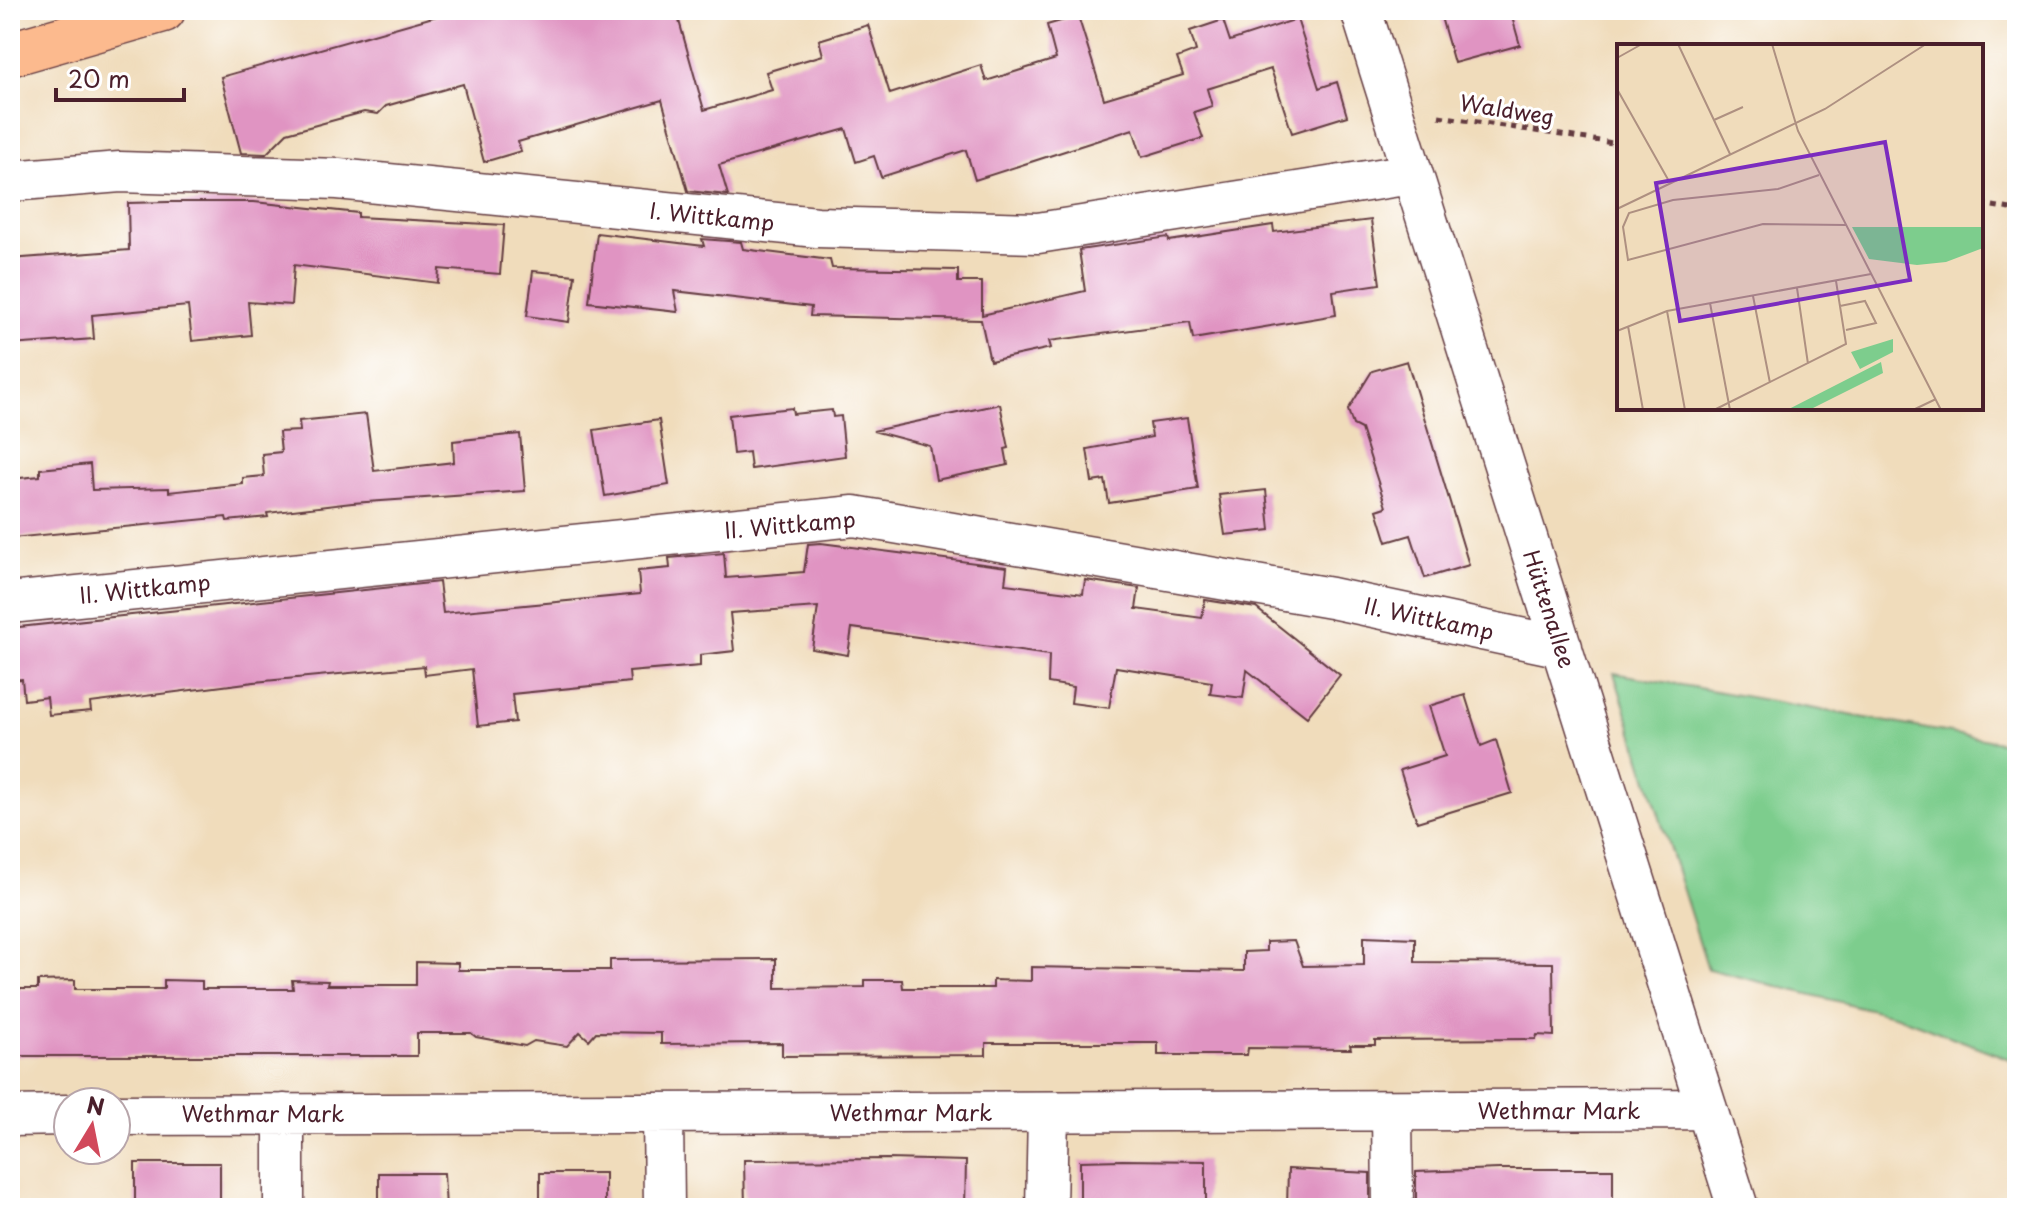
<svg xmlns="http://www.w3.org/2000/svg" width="2027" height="1218" viewBox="0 0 2027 1218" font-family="'Playpen Sans',sans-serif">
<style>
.green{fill:#7dcd8d;stroke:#64765c;stroke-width:2}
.building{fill:#e094c2}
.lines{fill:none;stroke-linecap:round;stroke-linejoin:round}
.minor-casing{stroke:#633b41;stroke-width:43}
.primary-casing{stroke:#633b41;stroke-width:47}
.path{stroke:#633b41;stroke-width:5;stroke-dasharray:6 6;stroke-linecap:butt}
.minor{stroke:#fff;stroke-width:40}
.primary{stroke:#fcba8e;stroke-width:44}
.labels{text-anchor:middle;stroke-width:6;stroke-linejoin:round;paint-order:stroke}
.street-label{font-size:22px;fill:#4a1f2b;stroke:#fff}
.inset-road{fill:none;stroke:#ae9081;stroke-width:2}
.view{fill:#7b2cbf;fill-opacity:0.15;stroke:#7b2cbf;stroke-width:4}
.inset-edge{fill:none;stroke:#4a1f2b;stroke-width:4}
</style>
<rect width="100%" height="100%" fill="#fff"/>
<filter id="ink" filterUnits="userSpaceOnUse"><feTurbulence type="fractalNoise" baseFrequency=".0125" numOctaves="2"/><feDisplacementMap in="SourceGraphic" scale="16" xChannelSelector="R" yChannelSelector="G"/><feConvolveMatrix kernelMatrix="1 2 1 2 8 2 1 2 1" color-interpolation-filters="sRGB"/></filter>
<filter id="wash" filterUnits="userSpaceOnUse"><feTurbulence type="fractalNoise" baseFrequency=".006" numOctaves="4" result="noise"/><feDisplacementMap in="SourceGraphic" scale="32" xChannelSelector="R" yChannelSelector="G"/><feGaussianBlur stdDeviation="1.8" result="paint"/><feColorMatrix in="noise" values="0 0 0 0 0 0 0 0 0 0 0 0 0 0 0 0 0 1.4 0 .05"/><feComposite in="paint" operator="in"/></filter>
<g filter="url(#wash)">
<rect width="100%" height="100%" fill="#f0dcbb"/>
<path class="green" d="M1614,673l403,72v317l-120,-46 -189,-47z"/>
<g id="blocks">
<path class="building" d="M458,10h218l28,100 68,-20 -6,-18 57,-17 -4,-15 49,-15 22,69 91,-29 5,16 70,-22 -9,-34 31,-9 26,83 79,-24 -6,-17 19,-7 -6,-20 33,-11 7,21 67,-22 22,69 18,-6 10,34 -55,17 -21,-64 -64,20 5,17 -18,6 9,26 -61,19 -9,-28 -158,51 -9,-30 -85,27 -7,-21 -18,6 -10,-33 -127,36 9,30 -40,-4 -26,-91 -144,42 3,9 -37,11 -21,-78 -77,22 -8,8 -14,-2 -77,21 -21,21 -25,-1 -20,-76z
M1439,10h71l10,35 -66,18z
M168,202h86l104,11v4l146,8 -4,49 -61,-5 -1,14 -144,-18 -3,40 -43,-3 3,33 -59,6 -4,-35 -96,9 2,24 -84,6v-86l119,-9 -1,-47z
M1371,220l9,64 -47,7 3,24 -143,24 -3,-17 -141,19 2,7 -61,13 -9,-41 -171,-4 1,-9 -137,-16 4,21 -89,-10 8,-69 107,13 -2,-7 39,3 2,7 87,11 2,8 126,2v12h24v33l103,-24 -6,-41 89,-13 1,4 104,-16 1,7z
M533,271l42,4 -6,47 -42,-6z
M1407,361l62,204 -44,13 -14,-43 -24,7 -10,-32 9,-3 -25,-78 -8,-4 -5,-15 24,-39z
M1000,404l9,44 -4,1 3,16 -72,15 -6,-34 -57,-15z
M792,408l1,6 39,-4 1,7 8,-1 4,40 -94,13 -2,-17 -16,2 -4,-39z
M366,414l8,57 80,-9 -1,-21 67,-7 5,57 -173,12 -85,10 1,4 -41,4 -1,-4 -214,21 -2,-59 30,-3v-7l50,-5 2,26 77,-2v4l74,-8v-6l21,-2 -2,-22 19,-2 -2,-20 21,-1 -1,-10z
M1187,418l11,71 -89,14 -4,-23 -13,2 -5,-33 65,-12 -2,-14z
M659,420l10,65 -64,11 -11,-66z
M1266,490l4,40 -45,5 -6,-40z
M821,543l186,24 -2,17 78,10 2,-14 54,8 -3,21 66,9 3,-18 51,8 84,67 -33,42 -60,-47 -4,28 -33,-4 2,-12 -96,-15 -7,41 -38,-5 2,-16 -25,-4 1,-28 -197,-27 -4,27 -36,-6 6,-42 -88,6 4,38 -34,4v11l-71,6 1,10 -118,12 3,28 -37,4 -6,-57 -47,6 -1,-9 -170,16 -164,21 1,8 -42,4 -2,-18 -23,3 -2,-21 -12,1v-52l429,-46 4,31 197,-19 -2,-23 32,-3 -1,-10 55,-5 2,25 78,-6 4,-28z
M1465,695l16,51 15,-6 16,53 -95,29 -17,-52 45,-14 -16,-50z
M1364,936l51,2v24l138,1 1,73 -17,-1 -1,4 -161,1v5h-25l1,4 -103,-1 -1,7h-89v-12h-172v12l-204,1v-13l-121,1v-11l-65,-1 -7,8 -9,-8 -13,14 -33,-5 -9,5 -49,-9 -5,-4h-54v23h-407v-67h28v-8l37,-1v9h89v-9l38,1v8h91l-1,-9 36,1 -1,4h89v-23l42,1v7h152v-10l166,-1v29l89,-1v-7h37l1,8h90v-8l38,1v-14l213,4v-19l22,-1v-9l28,-1 9,25 61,-1z
M888,1159l78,2 -1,47h-220l-1,-48z
M1122,1160l84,1v47h-126v-47z
M135,1163h85v45h-85z
M1288,1169l82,4v35h-83z
M1499,1169h114v39h-197v-36z
M379,1173h65l2,35h-67z
M540,1173h65v35h-65z"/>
</g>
</g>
<g filter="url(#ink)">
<use href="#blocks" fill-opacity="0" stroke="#633b41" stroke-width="2"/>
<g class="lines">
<g class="minor-casing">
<path id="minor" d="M1361,10l377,1198
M10,181l110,-9 218,7 479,48 221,6 373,-59
M10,603l844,-87 477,82 231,49
M1392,1111l1,97
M284,1114v94
M663,1114l1,94
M116,1115l1591,-6
M10,1116l58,-1
M1046,1208l2,-95"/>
</g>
<g class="primary-casing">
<path id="primary" d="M10,54l153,-44"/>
</g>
<path class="path" d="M1439,116l180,28
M1981,204l36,6"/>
<use href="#minor" class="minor"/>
<use href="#primary" class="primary"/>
</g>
</g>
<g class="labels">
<g class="street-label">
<text transform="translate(1507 110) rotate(9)" y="8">Waldweg</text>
<text transform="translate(712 217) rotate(6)" y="8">I. Wittkamp</text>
<text transform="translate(790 525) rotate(-5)" y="8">II. Wittkamp</text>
<text transform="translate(145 589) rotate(-6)" y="8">II. Wittkamp</text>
<text transform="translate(1549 609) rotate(72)" y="8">Hüttenallee</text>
<text transform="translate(1429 619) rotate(12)" y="8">II. Wittkamp</text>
<text x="1559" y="1119">Wethmar Mark</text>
<text x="911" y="1121">Wethmar Mark</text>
<text x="263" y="1122">Wethmar Mark</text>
</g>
</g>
<g transform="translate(1617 44)">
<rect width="366" height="366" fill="#f0dcbb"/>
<path d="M235,183h131v21l-37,14 -29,3 -48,-6zM276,295v13l-33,17 -9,-17zM264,318l2,11 -74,37h-22z" fill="#7dcd8d"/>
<path class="inset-road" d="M61,0l52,110M155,0l26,87 143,279M0,14l25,-14M0,45l53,94M97,76l29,-13M202,131l-41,14 -105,11 -44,13 -6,14 5,33 135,-36 83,1M0,165l208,-100 101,-65M180,244l11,76M136,252l17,87M93,259l20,107M223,262l25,-5 11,22 -30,7M50,267l18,99M11,282l15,84M0,287l50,-20 204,-37M97,366l132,-66 -10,-63M296,366l23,-11"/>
<path class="view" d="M268,98l25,138 -230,41 -24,-138z"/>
<rect width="366" height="366" class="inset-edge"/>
</g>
<rect width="2027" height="1218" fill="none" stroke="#fff" stroke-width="40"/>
<g transform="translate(92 1126) rotate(10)"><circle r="38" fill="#ffffff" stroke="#b7a5aa" stroke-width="2"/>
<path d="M0-6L14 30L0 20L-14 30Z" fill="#d1495b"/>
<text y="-12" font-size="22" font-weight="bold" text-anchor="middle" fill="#4a1f2b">N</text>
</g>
<path d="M56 88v12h128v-12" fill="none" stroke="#4a1f2b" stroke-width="4"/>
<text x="68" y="88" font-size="24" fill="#4a1f2b" stroke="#ffffff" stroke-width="6" paint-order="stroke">20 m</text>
</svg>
